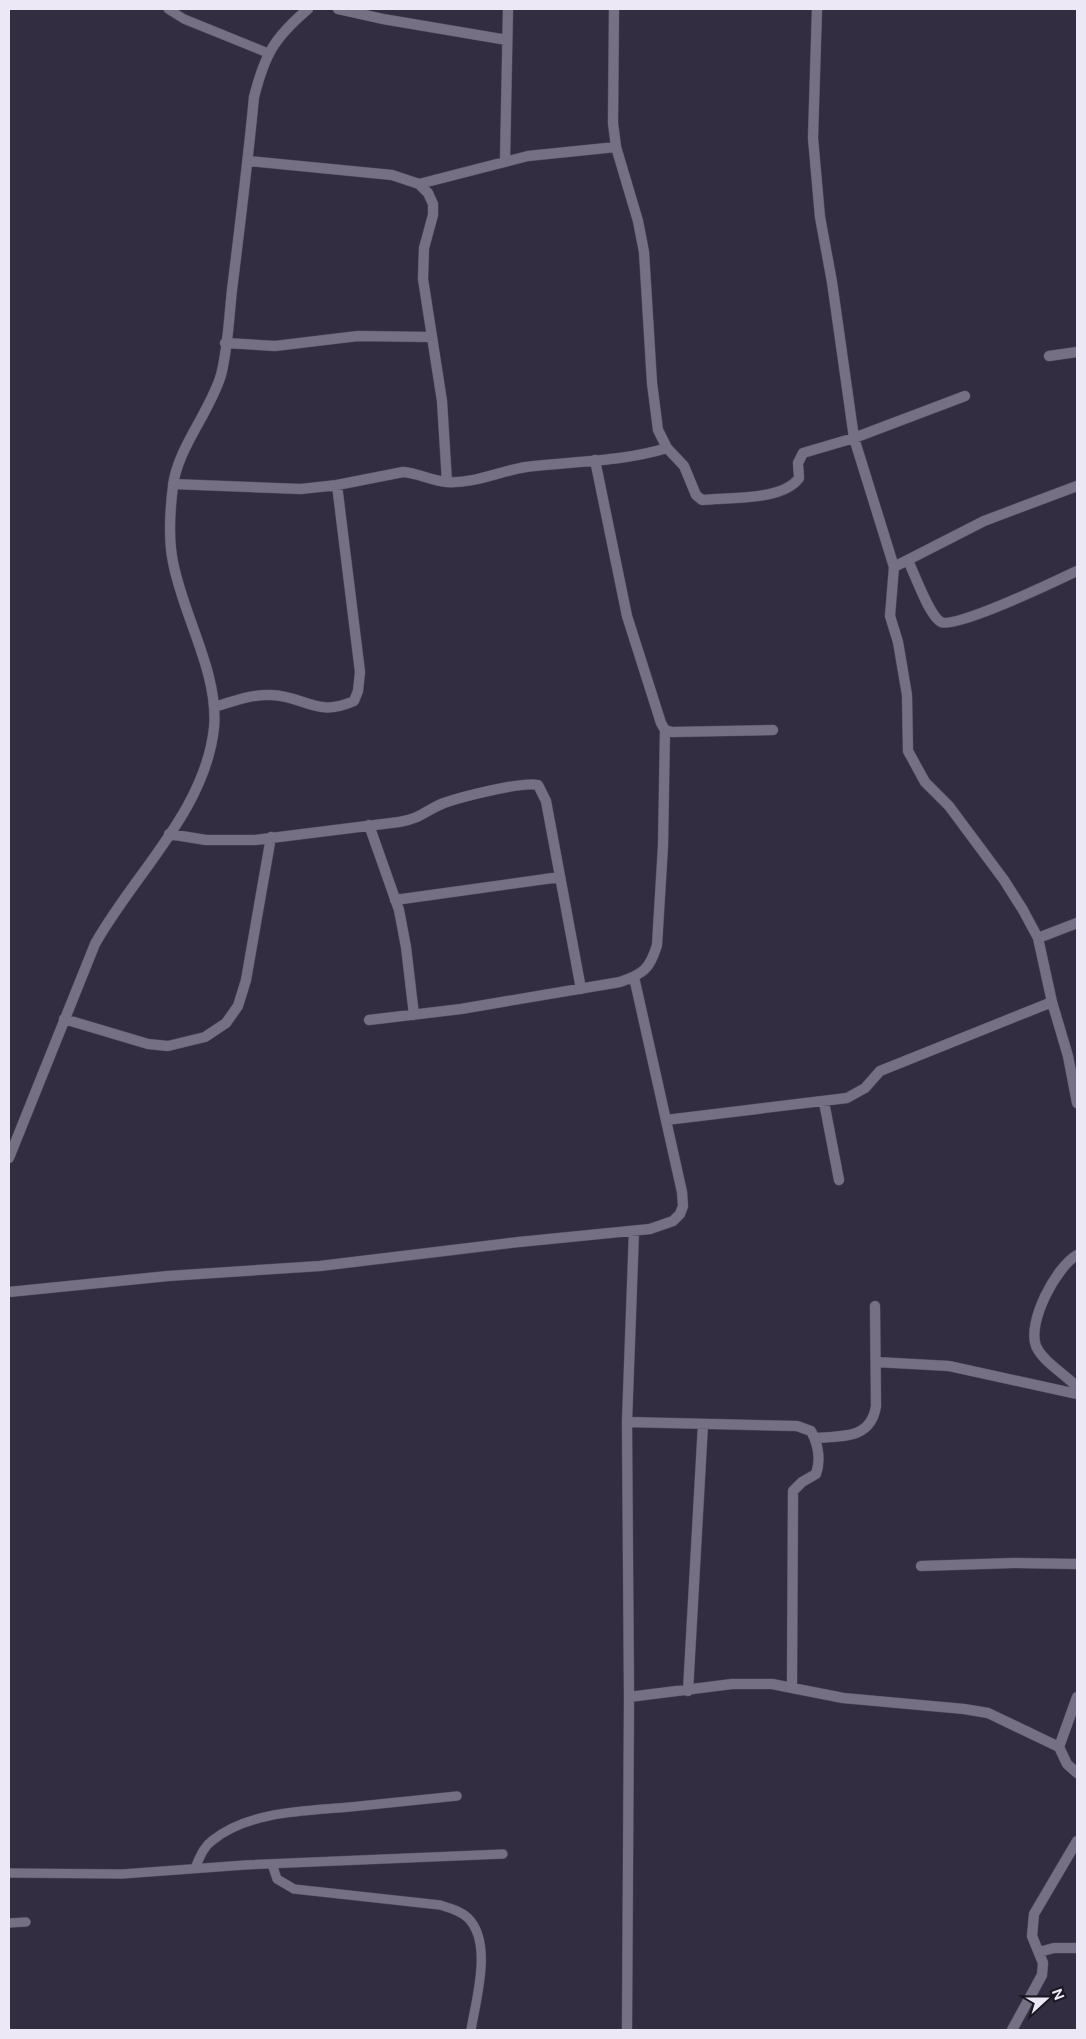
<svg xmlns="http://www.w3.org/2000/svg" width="1086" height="2039" viewBox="0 0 1086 2039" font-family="'Public Sans',sans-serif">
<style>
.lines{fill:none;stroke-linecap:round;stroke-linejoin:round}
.lane-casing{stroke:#514b5f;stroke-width:10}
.street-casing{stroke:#514b5f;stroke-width:11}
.lane{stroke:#757084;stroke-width:9}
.street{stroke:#757084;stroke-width:10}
</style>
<rect width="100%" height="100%" fill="#332d42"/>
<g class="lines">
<g class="lane-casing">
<path id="lane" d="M168,9l16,10 84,34
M272,1864l5,15 17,10 146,16c10,3 21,6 28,13 25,25 8,81 3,112
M195,1868c5,-11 8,-21 18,-28 36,-29 93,-29 137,-33 36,-4 71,-7 107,-11
M9,1873l113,1 123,-9 258,-11
M9,1923l17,-1"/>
</g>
<g class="street-casing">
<path id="street" d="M338,9l45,10 124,21
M614,9l-1,114 3,24 22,74 6,31 8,131 6,47 9,18 17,18 12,29 6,5c26,-3 81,1 97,-22l-1,-15 5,-10 51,-15 111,-42
M817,9l-4,129 7,79 12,65 22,156 40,129 -4,49 8,26 9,53 1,56 17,31 24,24 55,74 19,30 15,28 14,64 16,54 9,47
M248,161l144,14 27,9 9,9 5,11v11l-9,33 -1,31 19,122 5,81
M505,161l3,-152
M419,184l109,-28 88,-9
M225,343l50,3 83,-10 73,1
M1049,356l28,-4
M595,460l32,156 34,107 4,7 7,2 101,-2
M173,484l128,5 36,-4 66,-13c15,1 29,9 44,10 27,2 53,-11 79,-15 47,-6 95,-5 141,-19
M908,561c7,13 21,55 33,61 13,8 117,-42 136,-51
M894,567l90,-46 93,-35
M214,707c18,-5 37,-13 57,-12 34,1 45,23 83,6l4,-10 2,-19 -23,-187
M369,825l30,85 7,37 8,68
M169,834l37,6h49l144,-18c21,-3 27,-12 45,-19 17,-6 79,-22 94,-18l8,16 35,188
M395,900l165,-23
M1038,938l39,-15
M64,1019l84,25 20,2 37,-9 21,-14 12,-17 8,-26 25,-143
M369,1020l92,-11 159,-27c23,-8 30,-13 37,-37l6,-99 2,-116
M824,1102l15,78
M666,1120l181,-22 18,-10 15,-17 172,-69
M9,1158l86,-214c39,-70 110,-133 119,-216 5,-55 -31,-112 -41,-166 -5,-24 -3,-52 0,-76 4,-37 37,-74 48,-111 7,-27 8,-58 11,-85 8,-65 16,-129 22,-193 11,-43 20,-59 54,-88
M1077,1255c-21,12 -50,67 -41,91 7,16 29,28 41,41
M9,1292l159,-16 152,-10 199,-24 131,-13 23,-8 7,-7 3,-8 -1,-14 -48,-215
M876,1362l73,4 128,28
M627,1422l170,4 14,5c7,13 10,29 5,43l-14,8 -9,9 -1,195
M815,1438c28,-2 56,1 61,-32l-1,-100
M921,1566l92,-3 64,1
M688,1691l15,-267
M629,1697l103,-13h40l71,14 121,11 24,4 71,34 8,17 10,9
M1059,1747l18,-50
M1039,1952l15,-4h23
M627,2030l2,-333 -2,-275 7,-191
M1012,2030l30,-55 1,-12 -11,-27 2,-22 43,-73"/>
</g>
<use href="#lane" class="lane"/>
<use href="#street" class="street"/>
</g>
<rect width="1086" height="2039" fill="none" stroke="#ece8f6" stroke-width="20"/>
<g transform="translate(1046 1999) rotate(69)" stroke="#1a1721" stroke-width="4" paint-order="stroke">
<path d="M0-4L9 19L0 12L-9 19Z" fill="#ece8f6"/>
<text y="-8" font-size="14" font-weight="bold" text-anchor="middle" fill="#ece8f6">N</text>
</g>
</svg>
